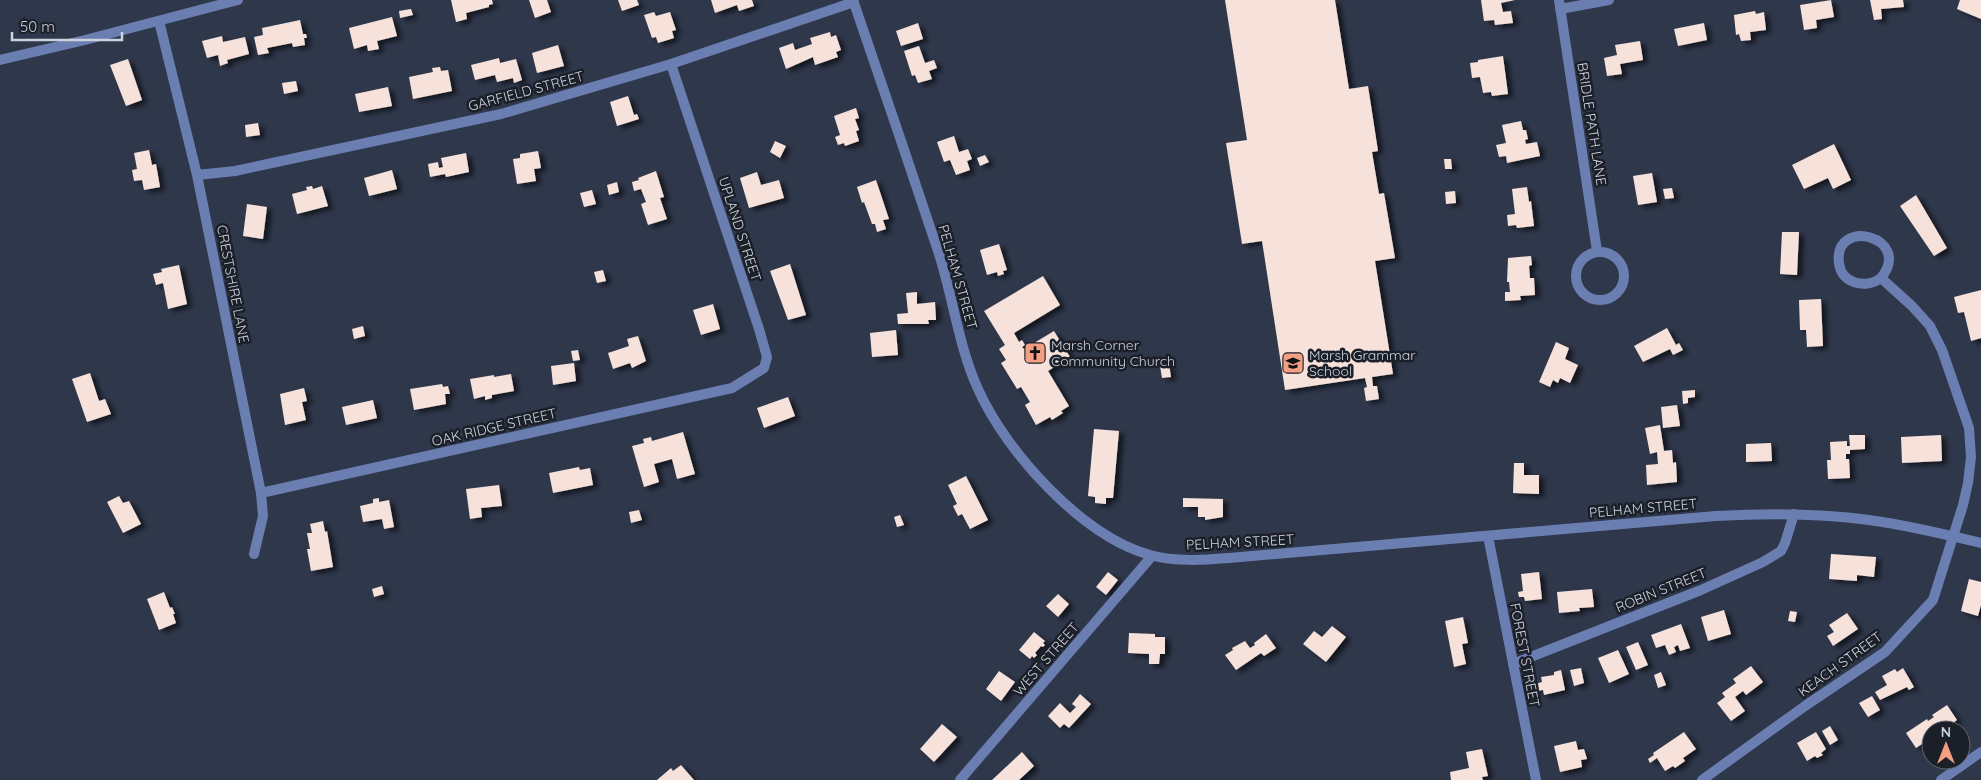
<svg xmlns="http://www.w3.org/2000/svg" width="1981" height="780" viewBox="0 0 1981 780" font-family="Quicksand,sans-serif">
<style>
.building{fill:#f7e2db;filter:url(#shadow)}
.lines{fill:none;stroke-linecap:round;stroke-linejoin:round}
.minor{stroke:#6a7eb2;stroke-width:10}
.tertiary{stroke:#6a7eb2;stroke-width:10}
.labels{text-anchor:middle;stroke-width:5;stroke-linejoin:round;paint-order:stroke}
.street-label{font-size:14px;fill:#ccd1de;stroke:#1b1f28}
.poi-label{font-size:14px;fill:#ccd1de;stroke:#1b1f28;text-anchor:start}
</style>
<defs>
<filter id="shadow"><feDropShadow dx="5" dy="3" stdDeviation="2.5" flood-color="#0009"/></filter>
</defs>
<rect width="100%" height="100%" fill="#2f374b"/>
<path class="building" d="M451,0h41l1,4 -4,1v2l-23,6 1,6 -11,3z
M529,0h18l4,12 -16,6z
M618,0h19l2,5 -17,6z
M711,0h41l2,6 -15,5 -2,-6 -22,8z
M1225,0h110l14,89 19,-3 10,65 -6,1 7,42 5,-1 11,65 -20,3 18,113 -21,3 1,9h4l2,13 -13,2 -2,-13 3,-1 -2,-9 -80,12 -23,-149 -20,3 -16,-101 21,-3z
M1481,0h34l-14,3 2,9 8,-1 2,12 -18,2 -1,-5 -10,1z
M1831,0l3,17 -18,3 1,8 -13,2 -4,-25z
M1870,0h33l1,7 -23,2 1,10 -8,1z
M1960,0h21v19l-24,-10z
M411,9l2,6 -13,3 -1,-7z
M1755,11l1,3 8,-2 2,18 -16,2 1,8 -10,1 -2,-7 -3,1 -2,-20z
M654,12l2,4 14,-4 6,18 -4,1 2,7 -16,5 -2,-6 -4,1 -8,-23z
M392,17l5,19 -20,5 2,8 -11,2 -1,-6 -13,4 -5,-21z
M300,20l3,14h3l1,4h-3l1,7 -12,2 -1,-4 -25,5 2,5 -11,2 -4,-18 9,-2 -1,-7z
M918,23l5,16 -22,7 -5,-15z
M1704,23l3,17 -29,6 -4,-17z
M830,32l1,5 5,-2 5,15 -5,2 2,5 -23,8 -2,-8 -27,12 -7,-21 14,-5 2,7 17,-6 -2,-6z
M222,36l1,6 22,-5 4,17 -22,6 1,3 -8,3 -2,-11 -11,3 -5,-17z
M1640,41l3,19 -23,4 2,10 -15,2 -3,-18 13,-3 -2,-10z
M558,45l6,21 -27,7 -5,-20z
M919,46l6,17 9,-3 3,8 -8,3 3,8 -14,4 -3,-8 -3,1 -8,-25z
M1503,56l5,38 -16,2 -1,-4 -8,1 -3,-16 -8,1 -2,-15 8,-1v-2z
M499,58l1,5 16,-4 6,21 -8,3 -1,-5 -16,4 -2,-7 -20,5 -4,-15z
M128,59l14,41 -16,6 -16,-41z
M440,67l1,4 7,-1 4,21 -39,8 -4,-22 24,-5 -1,-4z
M296,81l2,10 -14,3 -2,-11z
M388,87l4,19 -33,6 -4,-18z
M628,96l6,19 3,-1 2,5 -22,7 -7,-24z
M856,108l3,10 -4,1 4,11 -3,1 3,10 -14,5 -1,-3 -6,2 -3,-8 5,-2 -6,-19z
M1521,121l2,9h3l2,9 -3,1 1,4 11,-2 3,14 -33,7 -1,-7 -7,1 -3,-12 10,-2 -4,-18z
M258,123l2,12 -14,2 -1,-12z
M954,136l5,16 9,-3 4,10 -5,2 3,9 -14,5 -6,-15 -6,2 -7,-20z
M775,141l11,5 -6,12 -10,-6z
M1834,144l17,36 -18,9 -5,-11 -24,11 -12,-24z
M149,150l3,15 4,-1 4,23 -16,3 -2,-10 -8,1 -2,-11 5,-1 -3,-16z
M538,151l3,17 -7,1 2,12 -19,3 -4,-25 7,-1v-4z
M466,153l3,19 -23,5 -1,-3 -15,3 -2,-13 10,-2 1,6 4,-1 -2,-9z
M985,155l4,7 -9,4 -3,-8z
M1444,159h7l1,10h-7z
M392,170l5,19 -28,7 -5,-18z
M656,171l8,26 -4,1 7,21 -19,6 -7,-21 5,-2 -5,-13 -7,2 -2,-9 7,-2 -1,-2z
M757,172l4,13 18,-5 5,18 -35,10 -9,-30z
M1652,173l5,29 -19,3 -5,-29z
M876,180l13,39 -6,1 3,9 -9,3 -2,-8h-3l-8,-22 -2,1 -5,-16z
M617,182l2,10 -10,3 -2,-10z
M312,186l1,3 9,-3 6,20 -31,8 -5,-20 15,-4 -1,-3z
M1527,187l2,15 2,-1 3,25 -17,2 -1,-3 -8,1 -1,-11 8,-1 -3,-25z
M1672,188l2,10 -9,1 -2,-10z
M592,190l4,14 -12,3 -4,-14z
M1455,191l1,12 -10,1 -1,-12z
M1916,195l31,53 -13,8 -34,-50z
M247,204l20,3 -4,32 -20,-3z
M1782,232h17l-2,43 -17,-1z
M999,244l8,26 -4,1 1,3 -6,2 -1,-4 -10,3 -7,-25z
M1531,256l1,9 -3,1 1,12h4l1,17 -15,1 1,4 -16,1v-9h5l-1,-10h-2l1,-24z
M790,264l16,51 -18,5 -18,-49z
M179,265l8,39 -19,5 -5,-26 -7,2 -3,-11 9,-2 -1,-3z
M603,270l3,11 -9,2 -3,-11z
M1043,276l17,29 -46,28 5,9 3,-2 3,5 -3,2 2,2 30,-18 16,26 -22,14 21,35 -8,5 2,2 -11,7 -2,-3 -14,8 -11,-20 5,-3 -9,-15 -4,2 -16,-26 5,-3 -7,-11 6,-4 -21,-34z
M1981,290v48l-10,3 -7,-29 -6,1 -4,-16z
M917,292v12l18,-2 1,18h-8l1,4h-31l-1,-10 11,-1 -2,-20z
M1821,299l2,47 -16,1 -1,-17h-6l-1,-30z
M713,304l7,25 -19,6 -8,-25z
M363,326l2,10 -11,3 -2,-10z
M1667,328l9,17 3,-2 4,7 -10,5 -3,-6 -27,13 -9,-16z
M896,330l2,25 -26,2 -2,-24z
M638,336l8,25 -14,7 -2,-5 -17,6 -5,-16 21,-7 -2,-7z
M1556,342l13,6 -4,11 13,6 -8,18 -10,-5 -2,5 -5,-3 -3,7 -11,-5z
M578,350l2,10 -7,1 -2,-10z
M574,363l2,18 -23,4 -2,-19z
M1169,364l2,13 -9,1 -2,-12z
M90,373l9,28 6,-2 6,15 -24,8 -15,-43z
M511,374l3,17 -22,4v3l-7,2v-4l-11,3 -4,-20 24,-4v2z
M442,384l1,3 5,-1 2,8h-5l1,10 -32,6 -4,-21z
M304,388l3,13 -5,1 4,18 -21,5 -5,-31z
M1695,390v7l-7,1v5l-5,1 -1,-13z
M788,397l7,19 -31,12 -7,-20z
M373,400l4,18 -31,7 -4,-18z
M1677,405l3,21 -17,2 -2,-21z
M1660,425l4,26 8,-1 1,13 3,-1 1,20 -30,3 -1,-20 12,-1 -1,-12 -7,2 -5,-26z
M1094,429l25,2 -6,67h-7v6l-11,-1v-6l-7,-1z
M683,432l12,42 -18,5 -5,-20 -18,5 5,18 -15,5 -12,-41 12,-3 -1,-4 8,-2 1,4z
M1849,435h16v14l-15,1v4h-4v5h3l1,19 -22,1 -1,-19h4l-1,-18 17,-1v5h3z
M1941,435l1,26 -40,2 -1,-26z
M1771,443l1,18 -26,1v-18z
M1514,463h10v12h15v19l-26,-1z
M579,467l1,3 10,-2 3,17 -40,8 -4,-20z
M966,476l22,44 -18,9 -8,-15 -4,2 -5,-10 4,-2 -9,-19z
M499,485l3,21 -21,2 1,9 -12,2 -4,-30z
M119,496l4,7 6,-2 12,23 -18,9 -16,-31z
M379,498v4l10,-2 5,27 -10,2 -2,-10 -19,3 -3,-16 13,-3v-4z
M1183,498l40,1v18l-18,3v-3h-7v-10h-15z
M639,510l3,10 -11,3 -2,-11z
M900,515l4,10 -7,2 -3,-10z
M323,521l2,11 2,-1 6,36 -22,4 -4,-22h3l-3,-16h5l-2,-9z
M1831,554l45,3 -2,20 -17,-2v6l-28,-2z
M1108,572l10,8 -12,15 -10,-8z
M1539,572l3,27 -17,2 -1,-4h-5l-1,-5 5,-1 -2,-17z
M1969,579l12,3v23l-3,11 -17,-5z
M382,586l2,8 -10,3 -2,-8z
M1592,589l2,18 -15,1 1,3 -21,2 -2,-21z
M164,592l6,16 2,-1 3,7h-2l3,9 -17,7 -12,-31z
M1058,594l11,10 -11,13 -12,-11z
M1724,610l7,24 -23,7 -7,-24z
M1790,611l7,1 -2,10 -7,-1z
M1847,613l11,16 -25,17 -6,-10 7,-4 -5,-7z
M1463,617l5,26 -6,1 4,20 -12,3 -9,-46z
M1681,624l9,24 -10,3 -2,-6 -4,2 2,5 -7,3 -4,-10 -9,3 -5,-13z
M1332,626l14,11 -20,25 -23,-18 11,-13 8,6z
M1034,632l11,9 -2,2 2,2 -2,2 -2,-1 -6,7 2,2 -3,3 -2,-2 -2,3 -11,-9z
M1129,633l26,1v3h10v17h-5l-1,10h-10v-10l-21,-1z
M1266,634l10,14 -12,8 -3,-3 -25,17 -11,-15 8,-5 -1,-2 13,-7 5,7 5,-3 -1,-2z
M1638,642l10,23 -12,5 -10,-23z
M1618,650l11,24 -20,9 -11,-25z
M1751,666l12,16 -17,13 -3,-4 -8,6 10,14 -14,10 -14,-18 8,-6 -3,-4 14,-10 -3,-4z
M1581,668l3,15 -10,3 -4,-16z
M1903,668l11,19 -5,3 -2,-3 -27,13 -5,-8 12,-7 -5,-9 13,-7 2,3z
M1561,670l4,20 -21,5 -1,-5 -6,1 -2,-7 7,-2 -1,-5 13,-2v-3z
M999,671l16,11 -14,19 -15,-12z
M1661,672l5,13 -8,3 -4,-13z
M1080,694l11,10 -22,24 -5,-4 -4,4 -12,-12 12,-13 10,10 6,-6 -4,-3z
M1872,696l8,14 -12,7 -9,-14z
M1947,705l10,15 -14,10 -2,-3 -5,3h-5v8l-15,10 -10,-15 21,-14 1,2 6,-4 -2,-2z
M942,724l15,13 -23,25 -14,-13z
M1830,726l8,14 -8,5 -8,-14z
M1684,732l12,17 -13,9 2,3 -10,7 -2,-2 -8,5 -8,-13 -7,5 -2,-4 6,-4 -1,-2z
M1816,732l10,17 -5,4 2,2 -6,3 -2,-2 -8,5 -10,-18z
M1576,741l2,9 6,-1 3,10 -6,1 1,7 -22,5 -6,-26z
M1482,749l6,27 -6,1 1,3h-32l-1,-8 19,-4 -3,-16z
M1022,752l12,14 -15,14h-27z
M681,765l13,15h-37l14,-12 2,3z"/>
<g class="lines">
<path class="minor" d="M1559,0l38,251
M1560,9l49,-9
M159,21l38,154 64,318 2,23 -9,38
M0,60l85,-20 153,-40
M197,175l38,-4 266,-57 170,-50 183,-62
M1576 276a24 24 0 1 1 48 0a24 24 0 1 1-48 0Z
M261,493l471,-105 32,-20 3,-11 -8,-28 -88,-265
M1513,664l188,-74 62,-28 18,-11 4,-8 9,-29
M960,780l192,-224
M1702,780l103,-74 80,-54 48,-52 30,-95 5,-22 3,-26 -2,-29 -27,-78 -12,-24 -18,-20 -31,-28c-15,11 -40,6 -42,-15 -6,-47 75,-26 42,15
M1941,780l40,-28"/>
<path class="tertiary" d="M853,0c29,84 57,167 85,251 15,45 20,94 40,138 28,63 104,147 172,166 25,7 54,5 79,3l487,-42c51,-3 102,-3 153,4 38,5 75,14 112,23
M1488,536l48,244"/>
</g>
<defs>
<g id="church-square" transform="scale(1.125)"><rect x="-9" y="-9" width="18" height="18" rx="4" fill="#f39f83" stroke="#1b1f28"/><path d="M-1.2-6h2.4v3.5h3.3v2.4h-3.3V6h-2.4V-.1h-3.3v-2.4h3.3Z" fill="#111"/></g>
<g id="school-square" transform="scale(1.125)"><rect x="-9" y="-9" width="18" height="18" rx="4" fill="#f39f83" stroke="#1b1f28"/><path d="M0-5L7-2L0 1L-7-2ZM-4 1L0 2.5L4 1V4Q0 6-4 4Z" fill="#111"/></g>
</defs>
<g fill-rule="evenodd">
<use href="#church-square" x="1035" y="353"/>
<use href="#school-square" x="1293" y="363"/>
</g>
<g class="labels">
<g class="street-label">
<text transform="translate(526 91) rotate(-15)" y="5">GARFIELD STREET</text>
<text transform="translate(1592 124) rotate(81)" y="5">BRIDLE PATH LANE</text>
<text transform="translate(740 229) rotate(72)" y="5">UPLAND STREET</text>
<text transform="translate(958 277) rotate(74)" y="5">PELHAM STREET</text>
<text transform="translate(233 284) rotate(79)" y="5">CRESTSHIRE LANE</text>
<text transform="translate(494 427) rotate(-13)" y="5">OAK RIDGE STREET</text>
<text transform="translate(1643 508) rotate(-5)" y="5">PELHAM STREET</text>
<text transform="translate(1240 542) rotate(-3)" y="5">PELHAM STREET</text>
<text transform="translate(1661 590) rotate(-22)" y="5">ROBIN STREET</text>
<text transform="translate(1525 655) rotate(79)" y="5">FOREST STREET</text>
<text transform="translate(1046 659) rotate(-49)" y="5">WEST STREET</text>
<text transform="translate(1840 664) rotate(-36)" y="5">KEACH STREET</text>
</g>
<g class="poi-label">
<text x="1051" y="350">Marsh Corner<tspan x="1051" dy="16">Community Church</tspan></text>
<text x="1309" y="360">Marsh Grammar<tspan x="1309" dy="16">School</tspan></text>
</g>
</g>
<g transform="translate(1946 745)"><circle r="24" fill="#1b1f28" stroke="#626671"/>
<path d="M0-4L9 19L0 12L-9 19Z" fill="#f39f83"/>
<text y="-8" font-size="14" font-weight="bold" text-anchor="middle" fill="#ccd1de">N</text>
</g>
<path d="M12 32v8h110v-8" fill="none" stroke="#ccd1de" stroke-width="2.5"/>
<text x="20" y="32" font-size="15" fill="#ccd1de" stroke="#1b1f28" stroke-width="4" paint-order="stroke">50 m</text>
</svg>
